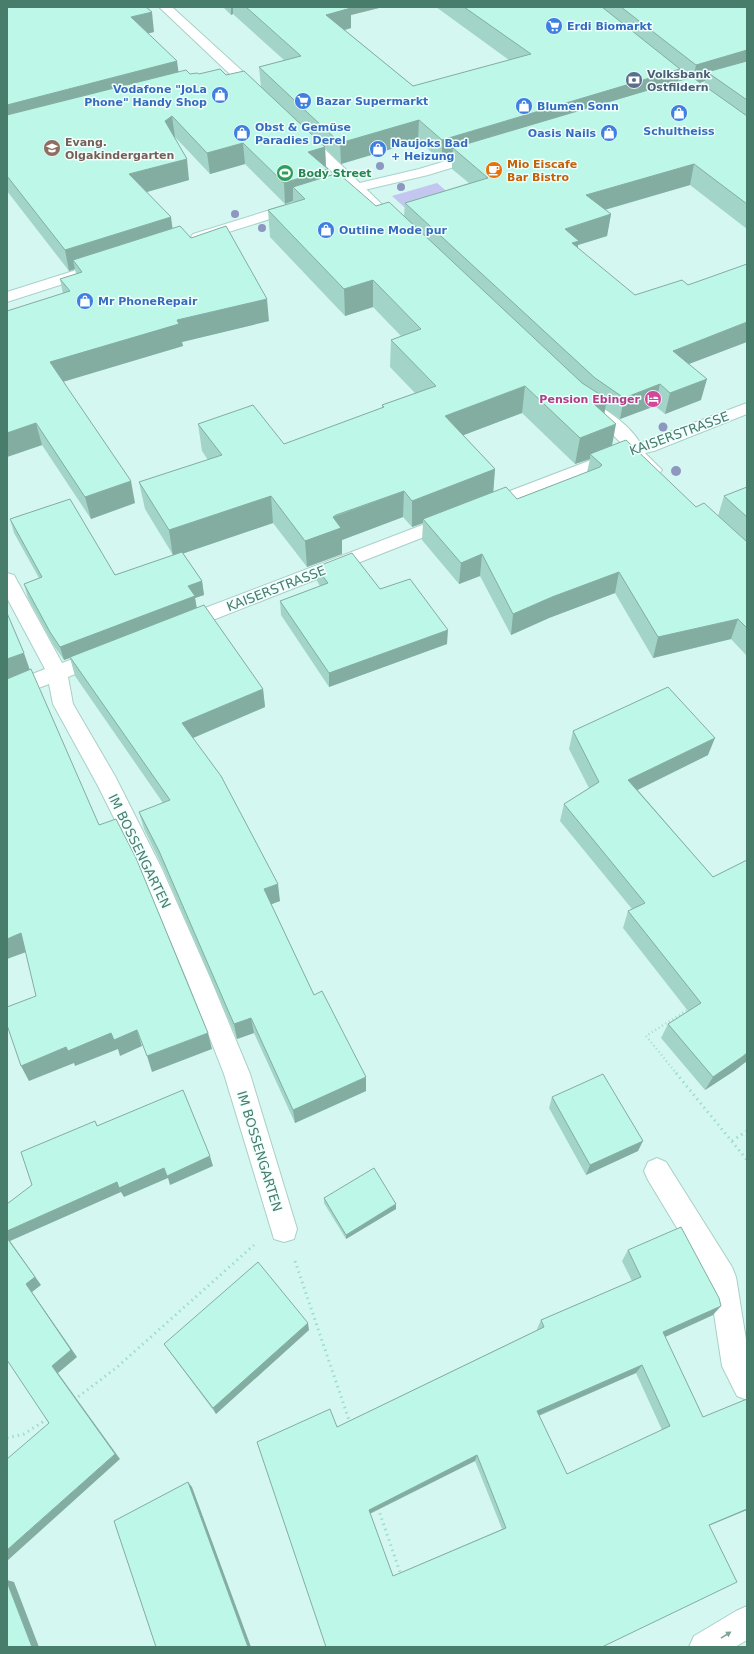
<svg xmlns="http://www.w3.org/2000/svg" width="754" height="1654" viewBox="0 0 754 1654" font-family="'DejaVu Sans',sans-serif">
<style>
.residential{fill:#d4f7f2}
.green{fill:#c3c6ee}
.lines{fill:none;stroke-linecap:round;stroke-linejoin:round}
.service-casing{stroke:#a8d0c6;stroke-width:2}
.minor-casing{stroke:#a8d0c6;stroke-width:2}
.tertiary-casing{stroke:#a8d0c6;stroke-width:2}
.secondary-casing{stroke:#a6d3c9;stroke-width:2}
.path-far1{stroke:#9eddcb;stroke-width:2.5;stroke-dasharray:1 3;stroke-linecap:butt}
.path{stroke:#9eddcb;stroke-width:3;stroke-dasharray:1.5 4;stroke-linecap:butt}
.service{fill:#fff;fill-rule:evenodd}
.minor{fill:#fff;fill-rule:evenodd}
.tertiary{fill:#fff;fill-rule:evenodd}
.secondary{fill:#fff;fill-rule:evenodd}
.tree{fill:#8e97c0}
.wall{fill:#a2d4c7;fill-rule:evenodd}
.shaded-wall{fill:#84ada2}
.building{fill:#bcf7e7;stroke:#84ada2;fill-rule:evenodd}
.oneway{fill:#7fa397}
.labels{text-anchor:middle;stroke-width:3;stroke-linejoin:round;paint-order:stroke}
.far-shop-label{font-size:11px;font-weight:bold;fill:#366cbe;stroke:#effffe;text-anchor:start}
.far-service-label{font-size:11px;font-weight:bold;fill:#4e5e75;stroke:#effffe;text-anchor:start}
.far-education-label{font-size:11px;font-weight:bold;fill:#785e54;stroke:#effffe;text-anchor:start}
.far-food-label{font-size:11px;font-weight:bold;fill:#c56008;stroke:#effffe;text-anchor:start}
.far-leisure-label{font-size:11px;font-weight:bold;fill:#27864d;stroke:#effffe;text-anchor:start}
.far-hotel-label{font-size:11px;font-weight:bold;fill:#b23c85;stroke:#effffe;text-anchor:end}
.street-label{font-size:13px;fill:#487c6b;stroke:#effffe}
</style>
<rect width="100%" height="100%" fill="#e7fefd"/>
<path class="residential" d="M7,7h740v1640h-740z"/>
<path class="green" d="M437,183l20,17 -45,14 -20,-18z"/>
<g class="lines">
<g class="service-casing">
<path id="service" d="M657,1158l9,4 66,105 4,10 11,69v54l-10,-4 -15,-30 -13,-85 -61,-101 -4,-9 4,-9z"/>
</g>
<g class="minor-casing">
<path id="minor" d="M159,7h13l91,83 1,3 -1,3h-10z
M303,132l5,1 85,82 2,3 -2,3 -5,1 -5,-1 -85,-82 -2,-3 2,-3z
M591,403c15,4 42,26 49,40l107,-40v11l-93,37 -9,2 17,17 -3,4c-12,3 -23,-6 -29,-17l-137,53 -6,2 -6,-2 -3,-4 3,-4 144,-55 -25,-25 -15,-10 -2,-4 2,-4z
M451,514l6,2 3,4 -3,4 -267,105 -7,2 -7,-2 -3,-5 3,-5z
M7,573l7,2 48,88 38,-14 7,2 3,5 -3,5 -39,16 5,27 42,72 47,93 49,111 39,94 47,155 -3,10 -10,3 -10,-3 -50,-165 -37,-94 -44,-104 -45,-90 -45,-82 -4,-20 -42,16v-16l38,-15 -38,-71z"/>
</g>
<g class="tertiary-casing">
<path id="tertiary" d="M747,1606v34l-12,7h-46l5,-11 42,-25z"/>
</g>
<g class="secondary-casing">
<path id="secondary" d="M482,150l5,1 2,3 -2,3 -59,18 -68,16 -157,49 -5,1 -5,-1 -2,-3 2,-3 158,-49 68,-16z
M89,266l5,2 3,3 -3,3 -87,28v-10z"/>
</g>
<path class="path-far1" d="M677,1074l-31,-38 43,-27"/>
<path class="path" d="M676,1073l71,87
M732,1141l15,-10
M295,1261l55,162
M74,1400l42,-32 138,-123
M7,1438l17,-4 25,-16
M378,1508l23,67"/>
<use href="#service" class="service"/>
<use href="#minor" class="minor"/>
<use href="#tertiary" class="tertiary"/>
<use href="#secondary" class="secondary"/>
</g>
<g class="tree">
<circle cx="380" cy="166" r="4"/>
<circle cx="401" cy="187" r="4"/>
<circle cx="235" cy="214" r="4"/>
<circle cx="262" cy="228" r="4"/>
<circle cx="663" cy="427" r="4.5"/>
<circle cx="676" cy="471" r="5"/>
</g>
<path class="wall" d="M7,7l147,25 -6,1 30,39 12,2 36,1 35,12 -2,-20 25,-7 -51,-46 -2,1 -8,-8h160l-32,8v13l-6,2 68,56 96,-26 -73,-53h311v222l-57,-44 -85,25 6,4 -4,22 -29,9v3l111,116 12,36 -36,14 -10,-8 -35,13 -15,-10 -1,5 7,32 85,61 22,9 6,-20 23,-9v169l-16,-17 -78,19 -38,-65 -66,25 -38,17 -31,-59 -21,8 -37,-44 1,-17 -11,4 -9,-10 -61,23v14l-35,13 -34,-44 -90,30 19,28 2,14 -9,3 2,10 66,81 2,18 -72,31 87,163 -9,3 43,91 52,96 -71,32 -41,-90 -17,6 -74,-171 -19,-39 -5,-17 24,-9 -88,-127 -5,-18 -6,2 -10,-14 -26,-48 -4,-14 15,-6 -25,-45 -4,-14 105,56 58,-20 -28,-46 -6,-27 69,-22 -6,-9 -4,-27 86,20 98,-36v-3l33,-12 -25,-26 1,-27 10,-4 -28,-29 -28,9 -75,-79 -2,-27 25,-7v-2l-8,3 -40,-40 -35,10 -35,-37 14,43 -43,12 26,37 97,92 -87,21 1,4 -120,35 72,122 -44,16 -49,-74 -35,12 56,-163 -3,-15 16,-5 -1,-5 -6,2 -62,-80zM679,75l6,4 -7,2zM705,81l-1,5 -4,-3zM418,141l24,20 10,-4v12l17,14 -64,20 -1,13 -28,-10 -48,-30v-7l-2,-2 -1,-19 16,16zM522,413l53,51 15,-5 -3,13 -70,27 -24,-7 2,-23 -32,-34z
M316,567l64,22 67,55 -118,43 -48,-72 -1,-14 40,-15 -3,-5z
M573,731l135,24 -70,35 75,87 34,-17v201l-13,10 -29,19 -44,-52 7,-14 20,-13 -65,-83 5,-17 4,-2 -72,-88 4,-17 25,-16 -20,-39z
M552,1097l86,54 -52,24 -37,-67z
M324,1198l72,6v5l-50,30 -22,-36z
M628,1250l85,65 -48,22 82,173 -38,16 -383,121 11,-220 200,-97v-1l4,-9 91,-39 -10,-20zM636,1373l26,57 -95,44 -28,-58zM475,1461l27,68 -109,47 -23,-62z
M309,1330l-93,84 -47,-63 -5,-7z"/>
<path class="shaded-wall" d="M231,7h2v7l-2,1z
M338,7h45l-32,8v13l-24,7 -1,-20z
M152,12l2,20 -20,5 -3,-20z
M747,50v19l-40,3 -2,9 -13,4 4,-20z
M177,61l3,21 -173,44v-21z
M680,69l-3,21 -224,58 -1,9 -10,4v-21z
M172,116l3,21 -7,5 -3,-21z
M419,120l-1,21 -77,23 -1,-21z
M243,143l2,21 -35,10 -3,-21z
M325,147l1,21 -18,-16z
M187,159l2,21 -56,16 -4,-22z
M694,164l-4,21 -107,31 3,-21z
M328,169v21l-35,-3v14l-8,3 -1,-21z
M611,214l-4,22 -29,9 -2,17 -11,-33z
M171,217l3,22 -101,21 2,9 -6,2 -4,-21z
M373,280v27l-28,9 -1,-27z
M267,299l2,22 -87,21 1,4 -127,38 -6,-22 127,-42z
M747,322v20l-79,30 5,-21z
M707,379l-6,21 -36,14 5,-21z
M660,384l-5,22 -35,13 4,-21z
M525,386l-3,27 -79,30 2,-27z
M607,399l-5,27 -8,-22z
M36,423l6,22 -35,12v-24z
M616,424l-5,27 -21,3v5l-15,5 5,-26z
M495,469l-2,27 -70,23v4l-11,4v-26z
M131,481l4,22 -44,16 -6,-22z
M404,491l-1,26 -61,23v14l-35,13 -2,-26 28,-24z
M271,496l2,27 -100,34 -4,-27z
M482,554l-2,22 -21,8 2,-21z
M619,572l-4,21 -66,25 -38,17 2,-21 39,-17z
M202,581l2,14 -9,3 2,12 -133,50 -4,-13 128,-61z
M738,619l-7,20 -78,19 5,-21z
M448,630l-1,14 -118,43v-14z
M24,653l7,20 -24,10v-24z
M263,689l2,18 -79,34 -4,-18z
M715,738l-7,17 -85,42 5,-17z
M278,884l2,17 -13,5 -3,-17z
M21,933l8,18 -22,8v-20z
M251,1018l3,15 -17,6 -3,-15z
M137,1030l5,16 -22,10 -2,-7 -43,17 -1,-3 -45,18 -8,-15 45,-19 45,-14z
M208,1033l4,16 -60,23 -5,-16z
M747,1053v8l-13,10 -29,19 8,-13z
M366,1077v14l-71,32 -2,-13z
M643,1141l-5,10 -52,24 4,-10z
M210,1156l3,10 -43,19 -2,-7 -44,19 -3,-5 -111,49 31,44 -9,7 45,65 -19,16 62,86 -113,102v-11l108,-96 -63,-88 -45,-128v-7l110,-49 47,-14z
M396,1204v5l-50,30v-4z
M721,1306l-8,9 -57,26 7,-9z
M308,1323l1,7 -93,84 -3,-6z
M642,1365l-6,8 -103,45 4,-7z
M477,1455l-2,6 -106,53v-4z
M188,1482l4,5 59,160h-3z
M747,1509v1l-47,19 9,-4z
M7,1580l7,2 25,65h-7l-25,-65z"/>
<path class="building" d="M7,7h139l6,5 -21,5 46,44 -170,44z
M246,7h103l2,1 -25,7 87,71 118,-32 -67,-47h138l78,62 -238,71 -23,-20 -79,23 -81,-76 42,-11z
M621,7h126v43l-51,15z
M747,61v39l-40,-28z
M220,69l6,6 18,-4 81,76 -17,5 20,17 -44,14 -41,-40 -36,10 -35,-37 -7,5 22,38 -58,15 42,43 -106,33 -58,-74v-61l179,-45 4,4 7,-1 2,1z
M692,77l55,39v88l-53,-40 -108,31 25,19 -46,15 14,12 -7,2 63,52 47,-15 6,5 59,-21v58l-74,29 34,28 -37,14 -10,-9 -36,14 -29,-20 -190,-175 83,-25 -35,-30z
M338,173l38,33 13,-4 193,181 25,16 -13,5 22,20 -36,14 -55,-52 -80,30 50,53 -83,32 -8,-10 -68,24 -3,2 8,11 -36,13 -34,-45 -102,34 -30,-48 83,-27 -24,-31 55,-19 31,39 100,-37 -2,-2 54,-19 -45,-46 30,-11 -48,-49 -29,9 -76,-79 37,-11 -12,-12z
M180,226l11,12 35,-12 41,73 -90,21 2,4 -129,38 81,119 -46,16 -49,-74 -29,10v-122l63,-20 -10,-12 22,-7 -9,-12z
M626,440l70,67 8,-4 42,38h1v87l-9,-9 -80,18 -39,-65 -67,25 -39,17 -31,-60 -21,9 -38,-44 83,-32 11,12 83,-32 2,-2 -12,-11z
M747,487v30l-23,-21z
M70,499l45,76 67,-23 20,29 -14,5 7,10 -135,51 -10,-15 -26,-48 18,-7 -32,-58z
M352,553l28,36 30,-10 38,51 -119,43 -49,-72 48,-18 -12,-16z
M204,605l59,84 -81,34 39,53 57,108 -14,5 50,106 8,-4 44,86 -73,33 -42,-92 -17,6 -75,-173 -20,-39 31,-12 -100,-143z
M7,613l17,40 -17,6z
M31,669l68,156 17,-6 20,39 72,175 -61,23 -10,-26 -23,10 -3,-7 -43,18 -2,-4 -45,19 -14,-41v-18l29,-11 -15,-63 -14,6v-260z
M668,687l47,51 -87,42 85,97 34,-17v193l-5,4 -29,20 -45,-53 33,-21 -73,-92 17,-8 -81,-99 35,-22 -26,-51z
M603,1074l40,67 -53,24 -38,-68z
M183,1090l27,66 -43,20 -3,-8 -45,20 -2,-6 -110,49v-27l25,-19 -11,-33 74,-31 2,5z
M374,1168l22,36 -50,31 -22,-37z
M681,1227l38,71 2,8 -58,26 40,85 44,-18v110l-38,16 28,57 -135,65h-276l-69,-205 73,-33 7,18 207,-100 -3,-7 100,-43 -13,-27zM642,1365l28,61 -103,48 -30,-63zM477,1455l29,73 -113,48 -24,-66z
M7,1238l28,39 -9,7 45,66 -19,16 63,88 -108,96v-91l42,-36 -42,-63z
M258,1262l50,61 -95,85 -49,-64z
M188,1482l60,165h-92l-42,-126z
M7,1582l25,65h-25z"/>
<defs><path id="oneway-solid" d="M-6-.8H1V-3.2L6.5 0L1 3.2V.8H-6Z"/></defs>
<use class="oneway" href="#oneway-solid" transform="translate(726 1635) rotate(-32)"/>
<defs>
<g id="supermarket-disc" transform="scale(0.9)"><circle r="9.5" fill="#3f7fe0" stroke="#effffe"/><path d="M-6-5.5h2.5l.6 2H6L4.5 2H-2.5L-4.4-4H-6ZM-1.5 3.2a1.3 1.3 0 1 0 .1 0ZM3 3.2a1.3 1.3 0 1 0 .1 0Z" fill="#fff"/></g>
<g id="bank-disc" transform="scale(0.9)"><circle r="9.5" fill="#5c6f8a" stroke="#effffe"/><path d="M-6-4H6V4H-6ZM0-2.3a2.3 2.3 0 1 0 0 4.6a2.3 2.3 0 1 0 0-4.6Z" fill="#fff"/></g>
<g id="shop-disc" transform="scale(0.9)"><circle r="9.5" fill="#3f7fe0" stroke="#effffe"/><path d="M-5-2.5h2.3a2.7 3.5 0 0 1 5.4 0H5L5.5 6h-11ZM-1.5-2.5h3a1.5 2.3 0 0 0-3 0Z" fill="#fff"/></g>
<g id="school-disc" transform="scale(0.9)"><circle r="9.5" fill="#8d6e63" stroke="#effffe"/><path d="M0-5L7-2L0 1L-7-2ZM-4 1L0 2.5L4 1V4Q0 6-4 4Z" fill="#fff"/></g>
<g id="cafe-disc" transform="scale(0.9)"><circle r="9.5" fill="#e8710a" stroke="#effffe"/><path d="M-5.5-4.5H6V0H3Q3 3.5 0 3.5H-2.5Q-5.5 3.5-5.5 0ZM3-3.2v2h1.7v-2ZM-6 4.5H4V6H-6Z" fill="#fff"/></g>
<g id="stadium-disc" transform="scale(0.9)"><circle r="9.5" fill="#2e9e5b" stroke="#effffe"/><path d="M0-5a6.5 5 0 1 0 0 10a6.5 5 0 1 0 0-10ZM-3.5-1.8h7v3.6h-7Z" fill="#fff"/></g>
<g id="hotel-disc" transform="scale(0.9)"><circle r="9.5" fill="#d1479c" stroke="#effffe"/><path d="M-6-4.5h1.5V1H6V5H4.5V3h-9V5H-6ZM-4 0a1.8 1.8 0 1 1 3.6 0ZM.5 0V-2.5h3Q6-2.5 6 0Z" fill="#fff"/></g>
</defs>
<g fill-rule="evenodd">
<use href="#supermarket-disc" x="554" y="26"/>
<use href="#bank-disc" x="634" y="80"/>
<use href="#shop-disc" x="220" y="95"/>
<use href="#supermarket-disc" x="303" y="101"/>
<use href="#shop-disc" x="524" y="106"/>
<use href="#shop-disc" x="679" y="113"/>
<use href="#shop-disc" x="242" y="133"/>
<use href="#shop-disc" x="609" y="133"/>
<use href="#school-disc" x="52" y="148"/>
<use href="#shop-disc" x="378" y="149"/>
<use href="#cafe-disc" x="494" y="170"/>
<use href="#stadium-disc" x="285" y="173"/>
<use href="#shop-disc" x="326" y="230"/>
<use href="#shop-disc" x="85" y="301"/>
<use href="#hotel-disc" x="653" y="399"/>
</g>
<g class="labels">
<g class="far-shop-label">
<text x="567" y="30">Erdi Biomarkt</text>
<text x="207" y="93" text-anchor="end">Vodafone "JoLa<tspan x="207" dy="13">Phone" Handy Shop</tspan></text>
<text x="316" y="105">Bazar Supermarkt</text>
<text x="537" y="110">Blumen Sonn</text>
<text x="255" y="131">Obst &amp; Gemüse<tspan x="255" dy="13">Paradies Derel</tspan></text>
<text x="679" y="135" text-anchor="middle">Schultheiss</text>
<text x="596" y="137" text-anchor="end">Oasis Nails</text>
<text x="391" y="147">Naujoks Bad<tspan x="391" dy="13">+ Heizung</tspan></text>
<text x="339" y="234">Outline Mode pur</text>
<text x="98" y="305">Mr PhoneRepair</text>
</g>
<g class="far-service-label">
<text x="647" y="78">Volksbank<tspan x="647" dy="13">Ostfildern</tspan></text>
</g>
<g class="far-education-label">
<text x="65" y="146">Evang.<tspan x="65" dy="13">Olgakindergarten</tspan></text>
</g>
<g class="far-food-label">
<text x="507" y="168">Mio Eiscafe<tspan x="507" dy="13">Bar Bistro</tspan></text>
</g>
<g class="far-leisure-label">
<text x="298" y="177">Body Street</text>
</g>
<g class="far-hotel-label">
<text x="640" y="403">Pension Ebinger</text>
</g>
<g class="street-label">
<text transform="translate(679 433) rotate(-20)" y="5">KAISERSTRASSE</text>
<text transform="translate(276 588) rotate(-21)" y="5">KAISERSTRASSE</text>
<text transform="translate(140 851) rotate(64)" y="5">IM BOSSENGARTEN</text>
<text transform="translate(260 1151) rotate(73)" y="5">IM BOSSENGARTEN</text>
</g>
</g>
<rect width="754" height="1654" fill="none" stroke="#487c6b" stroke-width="16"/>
</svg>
